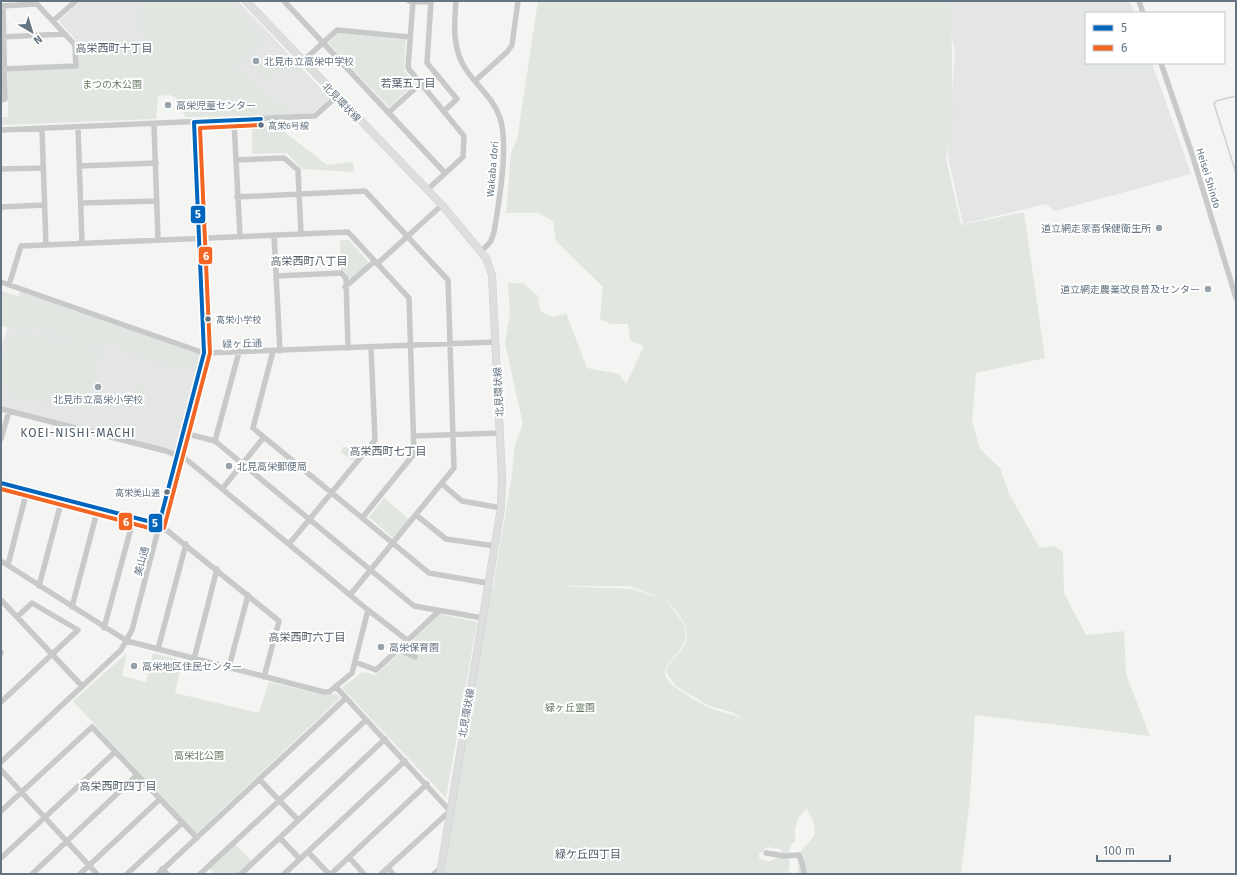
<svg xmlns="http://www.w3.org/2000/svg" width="1237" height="875" viewBox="0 0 1237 875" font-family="'Fira Sans','Noto Sans JP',sans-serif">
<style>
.built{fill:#e4e6e5}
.green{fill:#e2e6e0;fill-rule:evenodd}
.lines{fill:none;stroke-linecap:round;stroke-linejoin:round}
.stream{stroke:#cad2d5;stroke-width:1.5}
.major-casing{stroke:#d1d1d1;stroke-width:8}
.minor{stroke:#c8caca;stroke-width:5.5}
.major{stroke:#dddede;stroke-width:7}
.bus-1-casing{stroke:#fff;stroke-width:7}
.bus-2-casing{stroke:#fff;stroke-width:7}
.bus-1{stroke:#0065bd;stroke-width:4}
.bus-2{stroke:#f26522;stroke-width:4}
.poi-dot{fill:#96a1a9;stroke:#fff;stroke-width:1.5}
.bus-dot{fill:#647482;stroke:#fff;stroke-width:1.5}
.labels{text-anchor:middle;stroke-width:4;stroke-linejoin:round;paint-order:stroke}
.bus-label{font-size:9px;fill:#647482;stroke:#fff;text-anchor:start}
.poi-label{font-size:10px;fill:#647482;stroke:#fff;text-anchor:start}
.park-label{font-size:10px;fill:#677a63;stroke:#fff}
.street-label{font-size:10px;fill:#647482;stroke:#fff}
.neighbourhood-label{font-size:11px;fill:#525e68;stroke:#fff}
.quarter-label{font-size:12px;letter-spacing:1px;fill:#525e68;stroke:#fff}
.line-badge{stroke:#fff;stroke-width:1.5}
.badge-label{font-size:11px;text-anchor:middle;font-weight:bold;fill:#fff}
</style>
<rect width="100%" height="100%" fill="#f4f4f2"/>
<path class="built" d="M81,1h157l92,97 -17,15 -18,2 -30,-21 -132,-41 1,-9h-55l-20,-23z
M945,1h185l4,12h-48v50h66l39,111 -136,37 -9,-7 -83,20 -15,-67 7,-103z
M21,289l183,64 -26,103 -177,-47v-62z"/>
<path class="green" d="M144,1h86l31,40 -23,23 -38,-13 -48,-2 -12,-26z
M538,1h413l2,119 -7,39 15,66 63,-13 21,146 -69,15 -4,48 8,28 20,19 9,26 31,54 15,-2 8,6 1,41 22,42 38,-4 2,43 24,62 -175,-21 -5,84 -9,75h-165l2,-2c-1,-26 6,-20 17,-38l-1,-11 -7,-14c-9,6 -15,20 -11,31l-6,6 -1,7h-7l-1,-4 -14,-2 -8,7v4l9,4 11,-5 9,1 2,5 -2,8 5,3h-349l30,-197 18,-90 11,-1h-10l19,-111 3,-31 8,-20 -18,-81 5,-30 -2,-30h15l15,13 2,14c10,8 14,8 26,3l21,55 32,6 7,10 18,-38 -14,-6 -2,-16h-17l-11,-5 3,-32 -47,-46 -3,-20 -15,-8h-32l5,-61 6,-12zM557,586h72l34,13 -32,-10zM667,601c10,10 27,30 17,45 -6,9 -15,15 -18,26l9,13 34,21 23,6 15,10c-12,-8 -24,-9 -37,-14 -10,-4 -30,-17 -39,-24 -19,-17 15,-31 15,-49 0,-14 -13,-23 -19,-34z
M338,33l68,7 -2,30 11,13 -26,24 -61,-64z
M129,39l3,5h2l1,4 18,4 48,2 34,13 30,27 30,21 -110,2 -6,-17 -9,-5 -12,1 -2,23 -155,6v-8h7v-47l70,-1 1,-25z
M270,52l13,15 -5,5 -14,-15z
M261,61l13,15 -6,5 -13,-15z
M277,126l50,39 26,-3 1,10 -52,-3 -15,-16 -35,1v-27z
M340,240h9l20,23 -18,16 -7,-8h-3z
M1,291l118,35 -2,18 -39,-2 -37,-14 -16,2 -24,-4z
M124,332h7l68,24 -3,6 -7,6h-12l-58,-19z
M19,333l81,17 -14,57 -73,-10 -1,-8 -11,-4v-20l7,-26z
M134 393a6 6 0 1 1 12 0a6 6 0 1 1-12 0Z
M342,447l20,2 -10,12 -11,-9z
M384,498l25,21 -16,19 -24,-21z
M440,614l37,8 -31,176 -104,-110 20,-16 14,3z
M127,653l-5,23 24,6 7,-29 29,8 -7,32 84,20 10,-31 55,13 13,-1 3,4 -144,136 -123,-133z
M234,843l19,20 -12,11h-26l-7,-7z"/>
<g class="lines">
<path class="stream" d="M1236,96l-20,5 -2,3 22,69"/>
<g class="major-casing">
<path id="major" d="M246,1l196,204 44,53 6,17 10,203 -1,30 -61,366"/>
</g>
<path class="minor" d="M284,1l161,172
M409,1l22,1
M413,1l-5,67 56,68 -1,21 -36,33
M431,1l-4,62 30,36 -13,12
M456,1c-2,25 -4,49 11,70 11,16 27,28 33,47 9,26 -1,85 -6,114l-3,9 -10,11
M1139,1l4,12
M1,6l35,-2
M53,21l23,-20
M1,37l64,-3
M303,61l34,-31 72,7
M1161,63l31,91 44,144
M1,69l75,-3 -1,-21 -41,-44
M475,81l32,-29 5,-7 6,-44
M1,100l4,-1 -2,-93
M389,112l31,-28
M234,121l6,115
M154,125l4,114
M78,127l4,116
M42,129l4,116
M1,130l314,-14 22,-20
M236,160l48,-2 14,12 3,64
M80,166l76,-3
M1,169l42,-1
M237,197l128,-6 83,89 6,188 -104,127
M81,203l76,-2
M1,207l43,-2
M274,235l6,116
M377,264l65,-59
M276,276l65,-3 5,5 2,70
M1,282l203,71 292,-11
M9,285l12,-39 327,-14 61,66 5,156 -52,64
M345,287l30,-26
M273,351l-20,77 176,145 58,10
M1,409l165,42 20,8 182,151 -16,63 -23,19h-5l-197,-51 -126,-80
M184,433l31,8 199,165 69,12
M414,436l86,-3
M1,439l8,-28
M215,441l24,-89
M1,483l158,41 120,97 -15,56
M442,484l20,17 39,7
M222,489l42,-52
M416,515l30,24 49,7
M289,544l86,-104 -4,-93
M8,565l19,-75
M39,586l23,-87
M1,600l81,86
M72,607l26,-99
M368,610l39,30
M104,628l30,-111
M158,649l28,-105
M398,649l17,8
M1,652v1
M194,659l23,-90
M355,662l21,8 63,-59
M229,667l19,-72
M336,687l114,124 -69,63
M1,702l77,-72 -46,-27 -15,14
M1,762l120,-112 11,-20 72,-277 -10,-231
M1,770l96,104
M259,779l39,41
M1,811l91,-84 105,111
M280,838l20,21
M308,852l21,22
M766,853l19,3 14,-1 4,11 1,8
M349,857l15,17
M1,858l114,-106
M388,868l5,6
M162,869l5,5
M32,874l105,-99
M80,874l80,-75
M127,874l55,-51
M158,874l188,-176
M200,874l166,-154
M241,874l144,-135
M284,874l121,-113
M331,874l96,-90
M434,874l7,-6"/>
<use href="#major" class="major"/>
<g class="bus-1-casing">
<path id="bus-1" d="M1,483l158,41 45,-171 -10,-231 67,-3"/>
</g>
<g class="bus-2-casing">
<path id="bus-2" d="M1,489l156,41 7,-2 46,-175 -10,-225 61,-3"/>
</g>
<use href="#bus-1" class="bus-1"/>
<use href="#bus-2" class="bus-2"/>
</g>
<g class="poi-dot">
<circle cx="256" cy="61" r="4"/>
<circle cx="168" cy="105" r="4"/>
<circle cx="1159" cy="228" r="4"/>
<circle cx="1208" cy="289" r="4"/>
<circle cx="98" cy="387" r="4"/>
<circle cx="229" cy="466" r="4"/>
<circle cx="381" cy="647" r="4"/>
<circle cx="134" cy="666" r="4"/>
</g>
<g class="bus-dot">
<circle cx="261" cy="125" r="3.5"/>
<circle cx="208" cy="319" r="3.5"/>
<circle cx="167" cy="492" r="3.5"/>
</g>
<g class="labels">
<g class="bus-label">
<text x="268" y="129">高栄6号線</text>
<text x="216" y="323">高栄小学校</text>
<text x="160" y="496" text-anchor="end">高栄美山通</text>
</g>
<g class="poi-label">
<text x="264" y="65">北見市立高栄中学校</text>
<text x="176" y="109">高栄児童センター</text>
<text x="1151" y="232" text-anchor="end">道立網走家畜保健衛生所</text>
<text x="1200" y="293" text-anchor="end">道立網走農業改良普及センター</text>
<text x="98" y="403" text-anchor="middle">北見市立高栄小学校</text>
<text x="237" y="470">北見高栄郵便局</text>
<text x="389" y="651">高栄保育園</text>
<text x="142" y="670">高栄地区住民センター</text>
</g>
<g class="park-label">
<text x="112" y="88">まつの木公園</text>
<text x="570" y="711">緑ヶ丘霊園</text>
<text x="199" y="759">高栄北公園</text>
</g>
<g class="street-label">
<text transform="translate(342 102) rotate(46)" y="4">北見環状線</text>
<text transform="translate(492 169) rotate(-85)" y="4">Wakaba dori</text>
<text transform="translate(1209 178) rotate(73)" y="4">Heisei Shindo</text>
<text transform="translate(242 343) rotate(-2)" y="4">緑ヶ丘通</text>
<text transform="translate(498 392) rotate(-93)" y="4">北見環状線</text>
<text transform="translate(141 561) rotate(-75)" y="4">美山通</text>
<text transform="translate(466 713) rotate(-80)" y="4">北見環状線</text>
</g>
<g class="neighbourhood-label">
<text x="114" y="52">高栄西町十丁目</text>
<text x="408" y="87">若葉五丁目</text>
<text x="309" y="265">高栄西町八丁目</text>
<text x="388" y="455">高栄西町七丁目</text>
<text x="307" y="641">高栄西町六丁目</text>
<text x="118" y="790">高栄西町四丁目</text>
<text x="588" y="858">緑ケ丘四丁目</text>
</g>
<g class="quarter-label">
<text x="78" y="437">KOEI-NISHI-MACHI</text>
</g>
</g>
<g class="line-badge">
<rect x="190" y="205" width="16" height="19" rx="4" fill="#0065bd"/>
<rect x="198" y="246" width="15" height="19" rx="4" fill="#f26522"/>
<rect x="118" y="512" width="15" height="19" rx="4" fill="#f26522"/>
<rect x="148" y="513" width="15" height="20" rx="4" fill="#0065bd"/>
</g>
<g class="badge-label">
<text x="198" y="218">5</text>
<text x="206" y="260">6</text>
<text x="126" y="526">6</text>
<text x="155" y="527">5</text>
</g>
<rect width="1237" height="875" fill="none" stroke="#647482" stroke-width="4"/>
<rect x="1085" y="12" width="140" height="52" fill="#ffffff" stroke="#c1c7cd"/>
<rect x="1093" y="25" width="20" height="6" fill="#0065bd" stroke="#c1c7cd"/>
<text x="1121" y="32" font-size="12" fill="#647482">5</text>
<rect x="1093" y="45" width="20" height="6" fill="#f26522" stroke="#c1c7cd"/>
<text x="1121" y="52" font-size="12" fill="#647482">6</text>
<g transform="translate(32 32) rotate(142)" stroke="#ffffff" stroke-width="3" paint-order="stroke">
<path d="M0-3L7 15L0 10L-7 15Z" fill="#647482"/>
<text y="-6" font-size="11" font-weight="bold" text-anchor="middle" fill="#647482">N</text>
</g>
<path d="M1097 855v6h73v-6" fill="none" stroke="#647482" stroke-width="2"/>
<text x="1103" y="855" font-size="12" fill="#647482" stroke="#ffffff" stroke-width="3" paint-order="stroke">100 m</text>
</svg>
